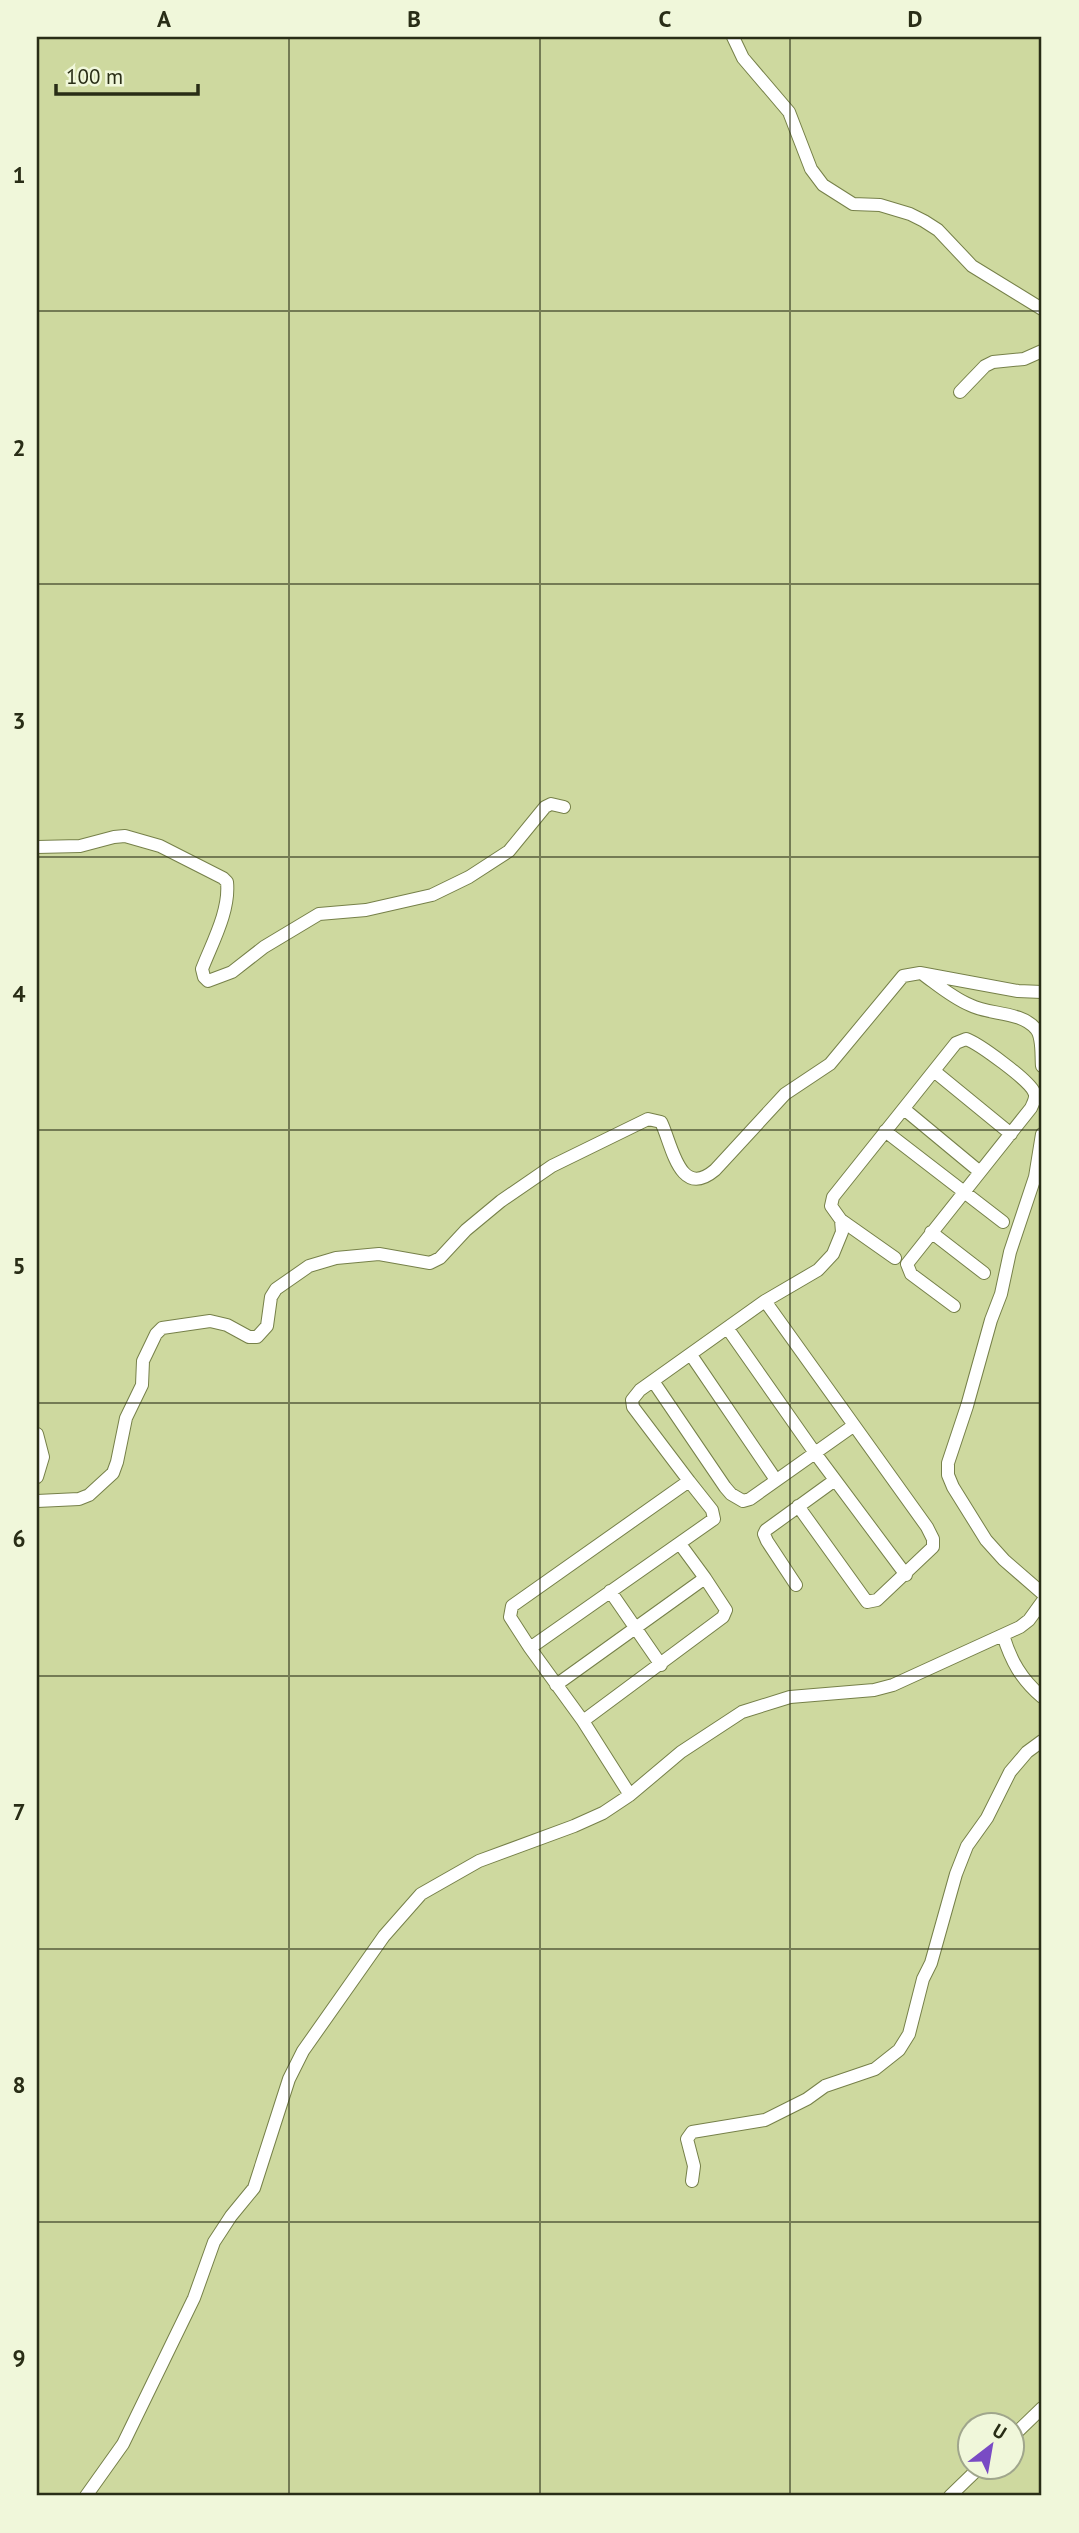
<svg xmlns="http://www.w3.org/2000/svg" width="1079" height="2533" viewBox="0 0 1079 2533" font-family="'PT Sans',sans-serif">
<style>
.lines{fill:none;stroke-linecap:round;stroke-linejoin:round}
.minor-casing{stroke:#768049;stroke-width:14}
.minor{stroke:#fff;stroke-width:12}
.grid{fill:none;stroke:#292d16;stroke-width:2;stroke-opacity:0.55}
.neatline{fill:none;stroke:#292d16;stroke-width:2.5}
.grid-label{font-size:23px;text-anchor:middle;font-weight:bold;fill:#292d16}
</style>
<rect width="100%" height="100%" fill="#ced99f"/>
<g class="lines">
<g class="minor-casing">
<path id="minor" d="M733,37l10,21 46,54 22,57 12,16 30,19 27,1 30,9 14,7 14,9 34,36 70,43
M960,392l25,-26 8,-4 31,-3 18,-8
M37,847l43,-1 34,-9 11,-1 35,10 63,32 4,4c3,29 -15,61 -25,87l2,8 4,4 24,-9 32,-25 55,-33 47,-4 66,-15 37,-18 40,-26 36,-44 6,-3 13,3
M924,975c15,11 29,23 46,30 19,10 51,6 66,24 7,8 5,27 6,37
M934,1071l77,63
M904,1109l76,63
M885,1131l118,91
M1042,1134l-7,43 -25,75 -9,42 -10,26 -24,86 -19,57v12l5,12 33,53 18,20 38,33
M841,1220l54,38
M931,1232l53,41
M765,1301l162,226 6,12v8l-56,53 -10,2 -69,-96
M728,1329l87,124 91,122
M691,1355l85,125
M653,1381l72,106 6,7 12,7 7,-2 103,-73
M37,1434l6,23 -6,20
M37,1501l42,-2 10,-4 24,-22 4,-11 9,-44 16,-33 1,-24 13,-27 6,-6 48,-7 17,4 22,12h8l10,-11 4,-29 5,-8 33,-23 27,-8 43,-4 51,9 10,-5 26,-28 35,-29 51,-35 96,-47 13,3c11,22 18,78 54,48l70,-76 45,-30 73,-88 17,-3 98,18 24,1
M796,1585l-29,-44 -3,-7 2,-4 69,-50
M610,1591l51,74
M1003,1635c8,26 18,44 39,62
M530,1648l-20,-31 2,-11 177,-125 -56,-74 -1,-7 8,-10 125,-89 53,-31 15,-16 9,-22 -1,-12 -10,-14 2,-9 123,-154 10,-4c12,4 63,41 68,53 3,5 -1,11 -3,16l-124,156 4,10 43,32
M556,1685l149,-107 -25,-34
M583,1721l140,-104 3,-7 -21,-32
M630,1795l-47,-74 -53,-73 184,-129 -2,-9 -23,-29
M692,2181l2,-15 -7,-27 5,-7 73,-12 42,-21 18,-13 50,-17 24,-19 10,-16 14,-55 8,-16 25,-89 11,-28 20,-28 23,-46 17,-20 15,-11
M1012,2437l30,-29
M86,2496l37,-52 71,-146 20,-56 17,-26 23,-28 35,-109 14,-28 81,-115 37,-42 58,-33 95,-35 29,-13 27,-18 51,-43 61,-40 48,-15 84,-7 19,-5 127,-58 9,-7 13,-18
M950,2496l31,-30"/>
</g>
<use href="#minor" class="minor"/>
</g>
<path class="grid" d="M289,37v2459M540,37v2459M790,37v2459M37,311h1005M37,584h1005M37,857h1005M37,1130h1005M37,1403h1005M37,1676h1005M37,1949h1005M37,2222h1005"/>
<rect width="1079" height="2533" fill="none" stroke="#f0f7da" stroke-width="77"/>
<g transform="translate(991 2446) rotate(31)"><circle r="33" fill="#f0f7da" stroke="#a0a68c" stroke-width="2"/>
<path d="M0-5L12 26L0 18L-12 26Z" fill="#794bc4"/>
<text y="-10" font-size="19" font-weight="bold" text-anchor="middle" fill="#292d16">U</text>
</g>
<path d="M56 84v10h142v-10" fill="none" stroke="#292d16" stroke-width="3.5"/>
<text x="66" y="84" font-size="21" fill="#292d16" stroke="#f0f7da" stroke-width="5" paint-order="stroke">100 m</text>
<rect x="38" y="38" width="1002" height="2456" class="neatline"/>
<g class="grid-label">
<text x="164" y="27">A</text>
<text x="414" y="27">B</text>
<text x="665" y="27">C</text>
<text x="915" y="27">D</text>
<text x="19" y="183">1</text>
<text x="19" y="456">2</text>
<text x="19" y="729">3</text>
<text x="19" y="1002">4</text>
<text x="19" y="1274">5</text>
<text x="19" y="1547">6</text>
<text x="19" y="1820">7</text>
<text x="19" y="2093">8</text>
<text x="19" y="2366">9</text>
</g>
</svg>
